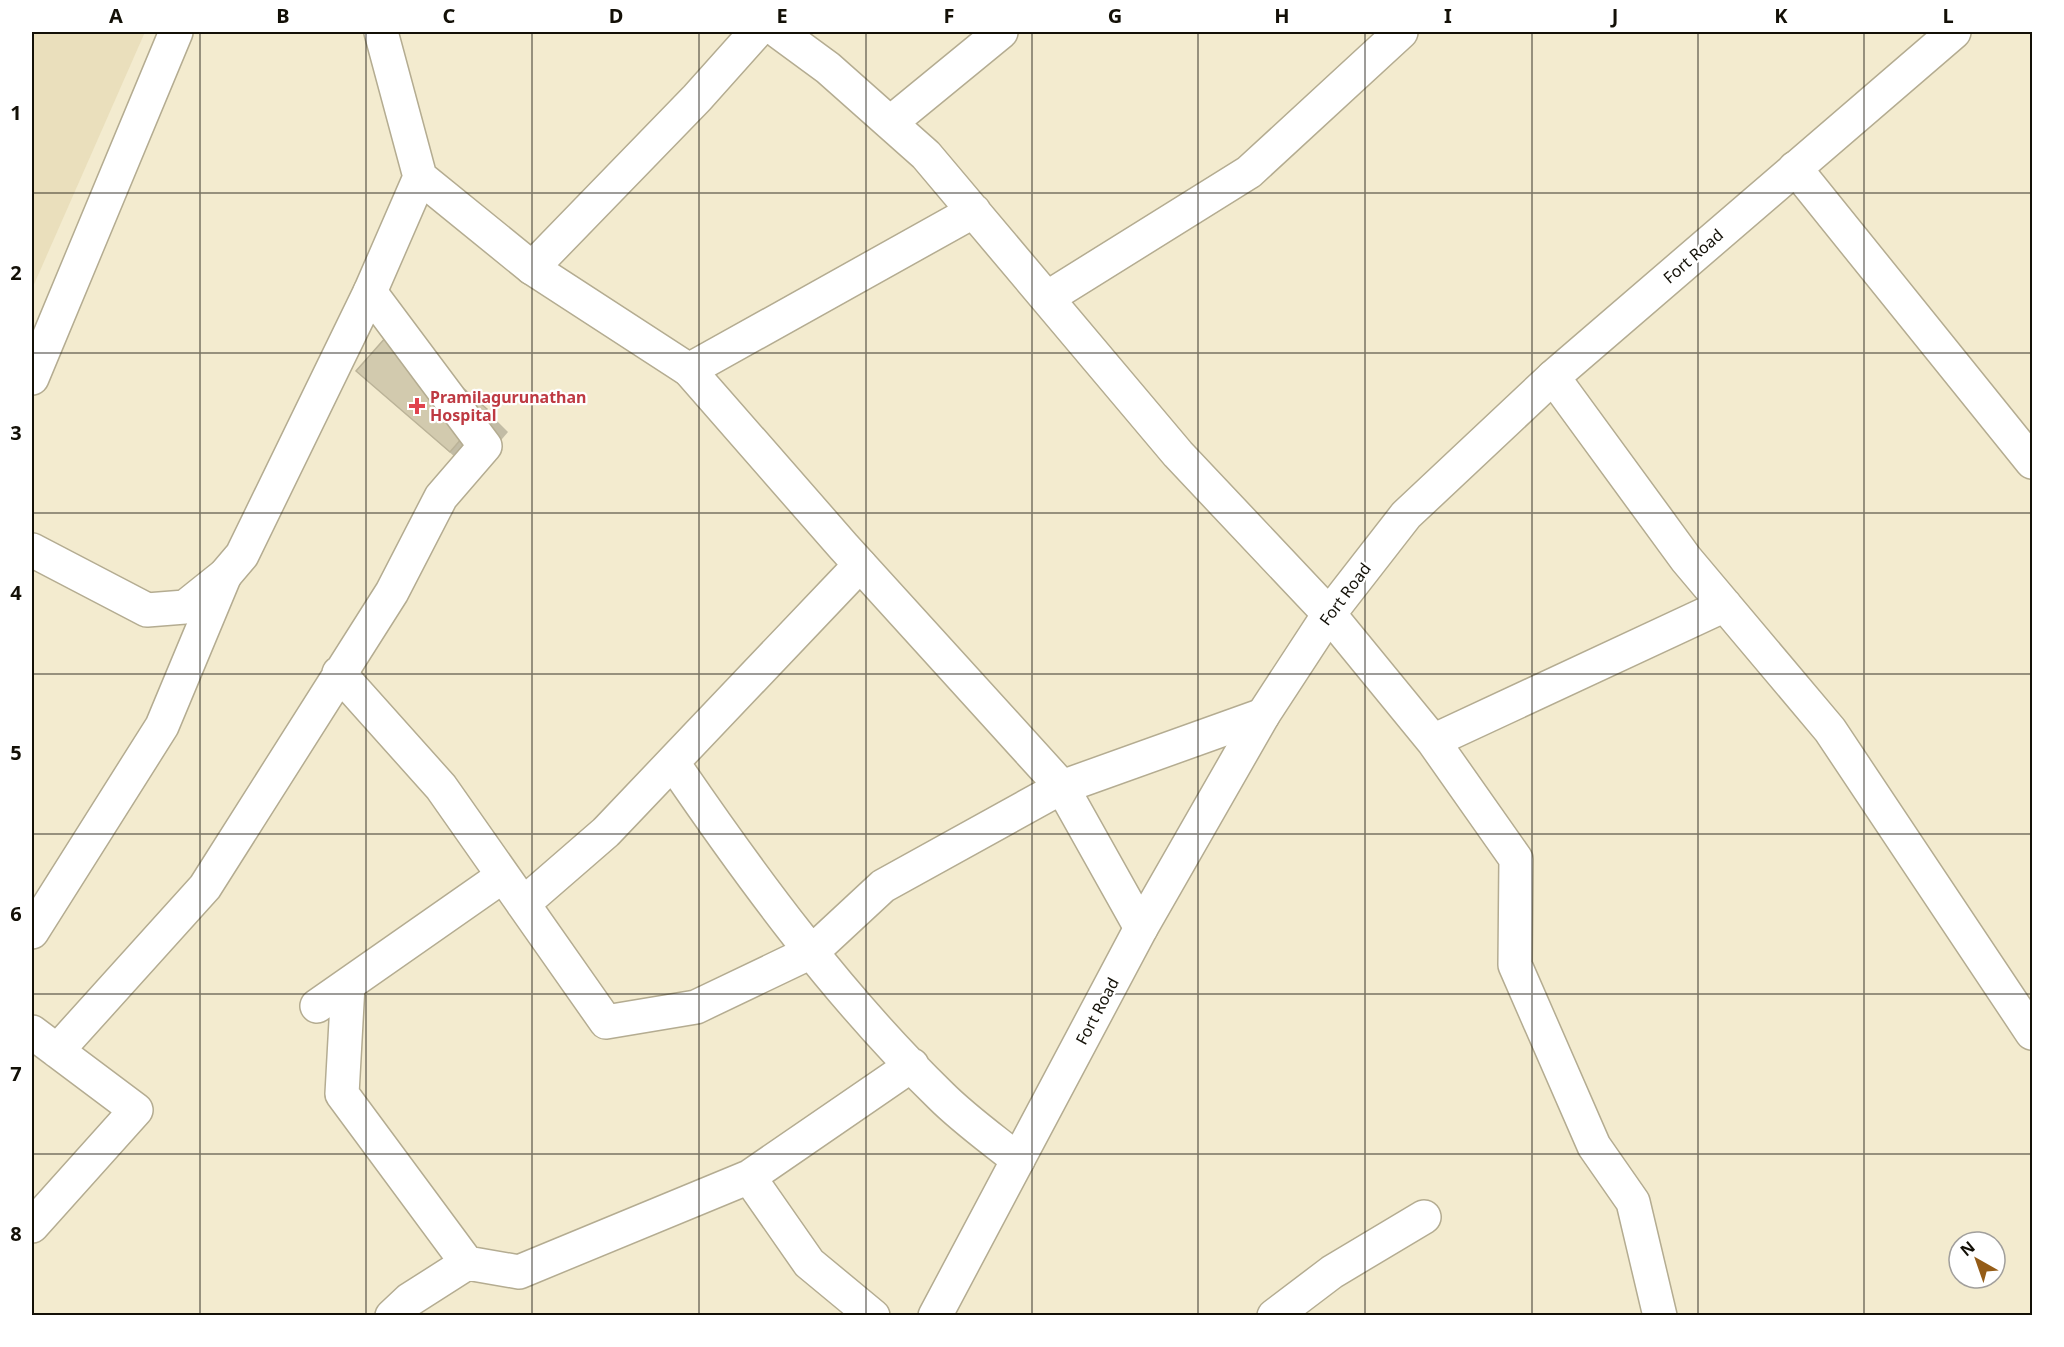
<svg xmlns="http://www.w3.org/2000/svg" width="2064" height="1347" viewBox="0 0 2064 1347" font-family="'Noto Sans',sans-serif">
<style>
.built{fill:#eadfbc}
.shadow{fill:#0003}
.building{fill:#d2caae;stroke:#bbb398;stroke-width:1.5}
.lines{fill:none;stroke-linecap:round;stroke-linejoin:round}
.minor-casing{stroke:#b4ac91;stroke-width:36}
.tertiary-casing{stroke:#b4ac91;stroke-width:36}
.secondary-casing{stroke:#b4ac91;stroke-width:36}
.minor{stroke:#fff;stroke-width:33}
.tertiary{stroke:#fff;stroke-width:33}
.secondary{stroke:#fff;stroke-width:33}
.grid{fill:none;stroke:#131007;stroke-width:1.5;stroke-opacity:0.55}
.health-dot{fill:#e0444e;stroke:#fff;stroke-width:2}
.labels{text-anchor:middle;stroke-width:4.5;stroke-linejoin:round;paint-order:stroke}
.street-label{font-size:16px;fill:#131007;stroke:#fff}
.health-label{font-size:16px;font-weight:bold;fill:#be3a42;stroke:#fff;text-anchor:start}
.neatline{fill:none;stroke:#131007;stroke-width:2}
.grid-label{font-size:20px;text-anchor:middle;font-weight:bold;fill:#131007}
</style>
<rect width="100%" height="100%" fill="#f3ebcf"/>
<path class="built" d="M32,32h113l-113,257z"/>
<path class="shadow" d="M358,371l128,39 22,22 -35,41z"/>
<path class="building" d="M394,328l93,81 -37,43 -94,-81z"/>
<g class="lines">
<g class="minor-casing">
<path id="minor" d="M779,32l49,36 98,87 252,299 151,160 104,127 83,118 -1,106 79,181 39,56 27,114
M890,123l111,-91
M1795,168l237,294
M532,268l165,-170 59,-66
M1047,298l202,-126 152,-140
M689,370l285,-159
M1553,377l133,182 144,171 202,303
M339,673l102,114 165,235 90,-15 117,-56 70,-65 179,-99
M1433,741l292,-136
M673,763c80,117 166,234 268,333 23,23 51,43 77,64
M523,904l83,-72 254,-267
M32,932l130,-206 63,-151
M348,985l-6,109 125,169
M317,1006l186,-130
M32,1032l104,78 -104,116
M57,1051l148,-164 187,-295 49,-95 44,-51 -115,-154
M749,1177l60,86 64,53
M392,1316l17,-16 58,-37 52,9 230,-95 163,-112
M1274,1316l58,-44 92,-55"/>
</g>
<g class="tertiary-casing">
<path id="tertiary" d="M420,177l112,91 157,102 154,176 219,241 79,141
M32,378l144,-346
M32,550l115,60 38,-3 40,-32 17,-20 128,-263 50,-115 -39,-145
M1062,787l201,-72"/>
</g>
<g class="secondary-casing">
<path id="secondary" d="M935,1316l206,-388 122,-213 66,-101 77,-99 147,-138 401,-345"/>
</g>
<use href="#minor" class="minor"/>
<use href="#tertiary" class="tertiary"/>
<use href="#secondary" class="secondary"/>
</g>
<path class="grid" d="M200,32v1284M366,32v1284M532,32v1284M699,32v1284M866,32v1284M1032,32v1284M1198,32v1284M1365,32v1284M1532,32v1284M1698,32v1284M1864,32v1284M32,193h2000M32,353h2000M32,513h2000M32,674h2000M32,834h2000M32,994h2000M32,1154h2000"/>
<path class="health-dot" d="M414 397h6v6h6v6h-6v6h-6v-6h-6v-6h6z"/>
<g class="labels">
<g class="street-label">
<text transform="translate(1693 256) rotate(-41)" y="6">Fort Road</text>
<text transform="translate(1345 594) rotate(-53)" y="6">Fort Road</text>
<text transform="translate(1097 1011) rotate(-62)" y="6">Fort Road</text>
</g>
<g class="health-label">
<text x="430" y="403">Pramilagurunathan<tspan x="430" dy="18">Hospital</tspan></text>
</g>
</g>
<rect width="2064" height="1347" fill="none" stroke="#ffffff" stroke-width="66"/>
<g transform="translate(1977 1260) rotate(320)"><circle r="28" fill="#ffffff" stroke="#a19f9c" stroke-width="1.5"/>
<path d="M0-4.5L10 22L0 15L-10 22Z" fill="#945c17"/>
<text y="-9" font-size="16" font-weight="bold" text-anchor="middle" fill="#131007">N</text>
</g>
<rect x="33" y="33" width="1998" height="1281" class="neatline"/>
<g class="grid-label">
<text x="116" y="23">A</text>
<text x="283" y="23">B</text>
<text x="449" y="23">C</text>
<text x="616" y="23">D</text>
<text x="782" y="23">E</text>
<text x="949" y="23">F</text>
<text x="1115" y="23">G</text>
<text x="1282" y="23">H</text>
<text x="1448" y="23">I</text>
<text x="1615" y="23">J</text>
<text x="1781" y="23">K</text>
<text x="1948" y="23">L</text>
<text x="16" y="120">1</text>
<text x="16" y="280">2</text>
<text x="16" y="440">3</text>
<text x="16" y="600">4</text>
<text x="16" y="760">5</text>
<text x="16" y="921">6</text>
<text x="16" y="1081">7</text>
<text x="16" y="1241">8</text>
</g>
</svg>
